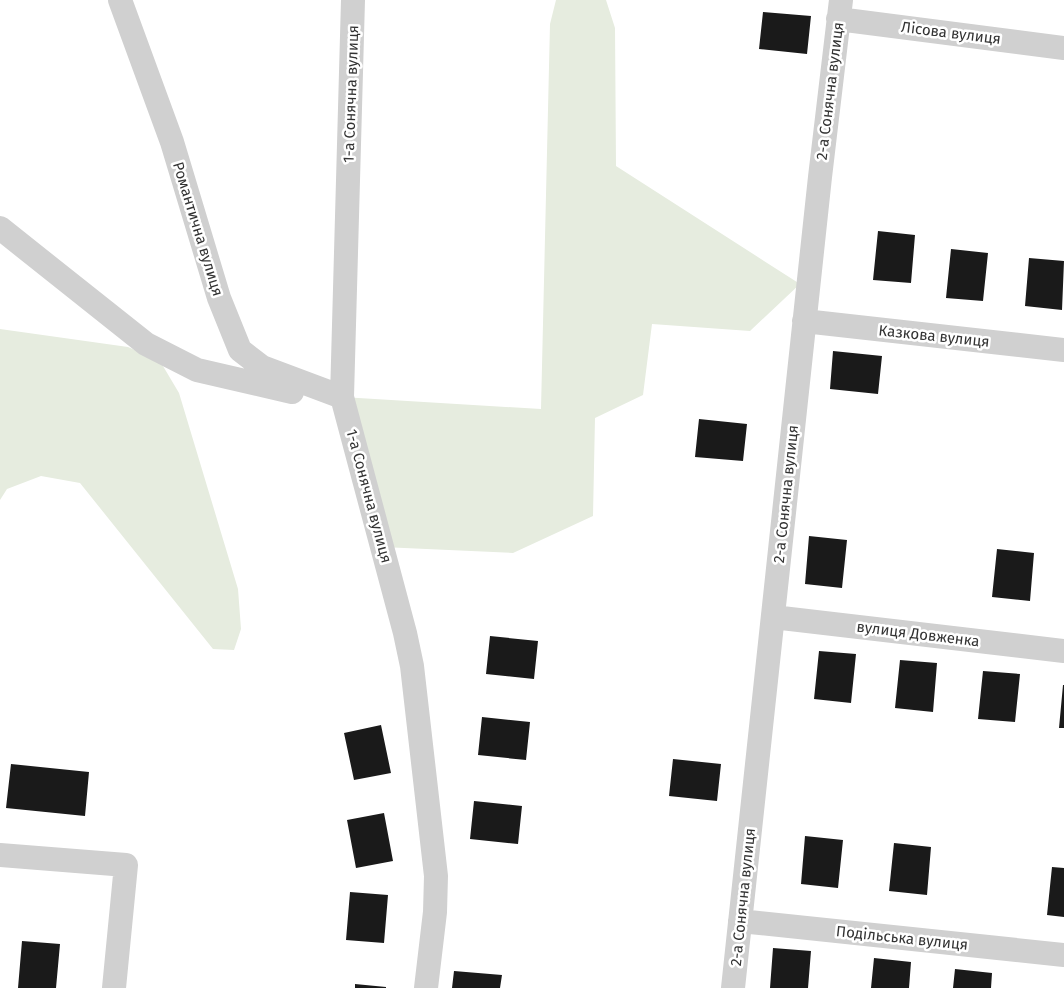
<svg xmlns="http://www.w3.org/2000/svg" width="1064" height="988" viewBox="0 0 1064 988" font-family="'Fira Sans',sans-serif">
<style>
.green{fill:#e6ecdf}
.building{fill:#1a1a1a}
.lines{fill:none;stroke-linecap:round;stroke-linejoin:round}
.minor{stroke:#d0d0d0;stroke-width:24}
.labels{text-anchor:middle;stroke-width:5;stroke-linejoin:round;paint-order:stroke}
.street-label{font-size:15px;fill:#333;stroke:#fff}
</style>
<rect width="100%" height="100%" fill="#fff"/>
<path class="green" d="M556,0h50l9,28 1,138 184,118 -50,47 -98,-7 -9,71 -48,23 -2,98 -80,37 -131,-6 -40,-150 199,12 9,-385z
M0,329l128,18 32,14 19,32 59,196 3,40 -7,21 -21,-1 -133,-166 -39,-7 -34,13 -7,11z"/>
<path class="building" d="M763,12l48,4 -4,38 -48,-5z
M878,231l37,4 -4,48 -38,-3z
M951,249l37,4 -5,48 -37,-3z
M1029,258l35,3 -2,49 -37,-4z
M833,351l49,5 -4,38 -48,-5z
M699,419l48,5 -4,37 -48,-4z
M809,536l38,4 -5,48 -37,-4z
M997,549l37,4 -4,48 -38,-4z
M490,636l48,5 -4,38 -48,-5z
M819,651l37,3 -5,49 -37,-4z
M900,660l37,3 -4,49 -38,-4z
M983,671l37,3 -5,48 -37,-3z
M1063,685h1v43h-5z
M482,717l48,5 -4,38 -48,-5z
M381,725l10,48 -37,7 -10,-47z
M673,759l48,5 -4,37 -48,-5z
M11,764l78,8 -4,44 -79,-8z
M474,801l48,5 -4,38 -48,-5z
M384,813l9,48 -37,7 -9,-48z
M805,836l38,4 -5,48 -37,-4z
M894,843l37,4 -4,48 -38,-4z
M1052,867l12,1v49l-17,-2z
M350,892l38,3 -4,48 -38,-3z
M22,941l38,3 -4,44h-38z
M773,948l38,3 -3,37h-38z
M874,958l37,4 -2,26h-38z
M955,969l37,4 -1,15h-38z
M454,971l48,4 -2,13h-48z
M355,984l31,3v1h-31z"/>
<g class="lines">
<path class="minor" d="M120,0l52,142 47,156 21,52 22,17 80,30
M353,0l-11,397 63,236 7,33 24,210 -1,36 -9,76
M838,19l226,29
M0,228l146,116 51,26 95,22
M804,321l260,29
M773,617l291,34
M0,855l126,10 -12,123
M740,921l324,34
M733,988l87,-811 21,-177"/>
</g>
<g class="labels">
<g class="street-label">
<text transform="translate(951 33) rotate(7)" y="5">Лісова вулиця</text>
<text transform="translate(830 91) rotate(-83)" y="5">2-а Сонячна вулиця</text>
<text transform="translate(351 94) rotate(-88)" y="5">1-а Сонячна вулиця</text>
<text transform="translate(198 229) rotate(73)" y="5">Романтична вулиця</text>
<text transform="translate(934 336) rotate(6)" y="5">Казкова вулиця</text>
<text transform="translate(786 494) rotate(-84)" y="5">2-а Сонячна вулиця</text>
<text transform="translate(369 496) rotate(75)" y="5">1-а Сонячна вулиця</text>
<text transform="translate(918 634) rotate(7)" y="5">вулиця Довженка</text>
<text transform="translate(743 897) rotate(-84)" y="5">2-а Сонячна вулиця</text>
<text transform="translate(902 938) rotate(6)" y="5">Подільська вулиця</text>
</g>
</g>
</svg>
